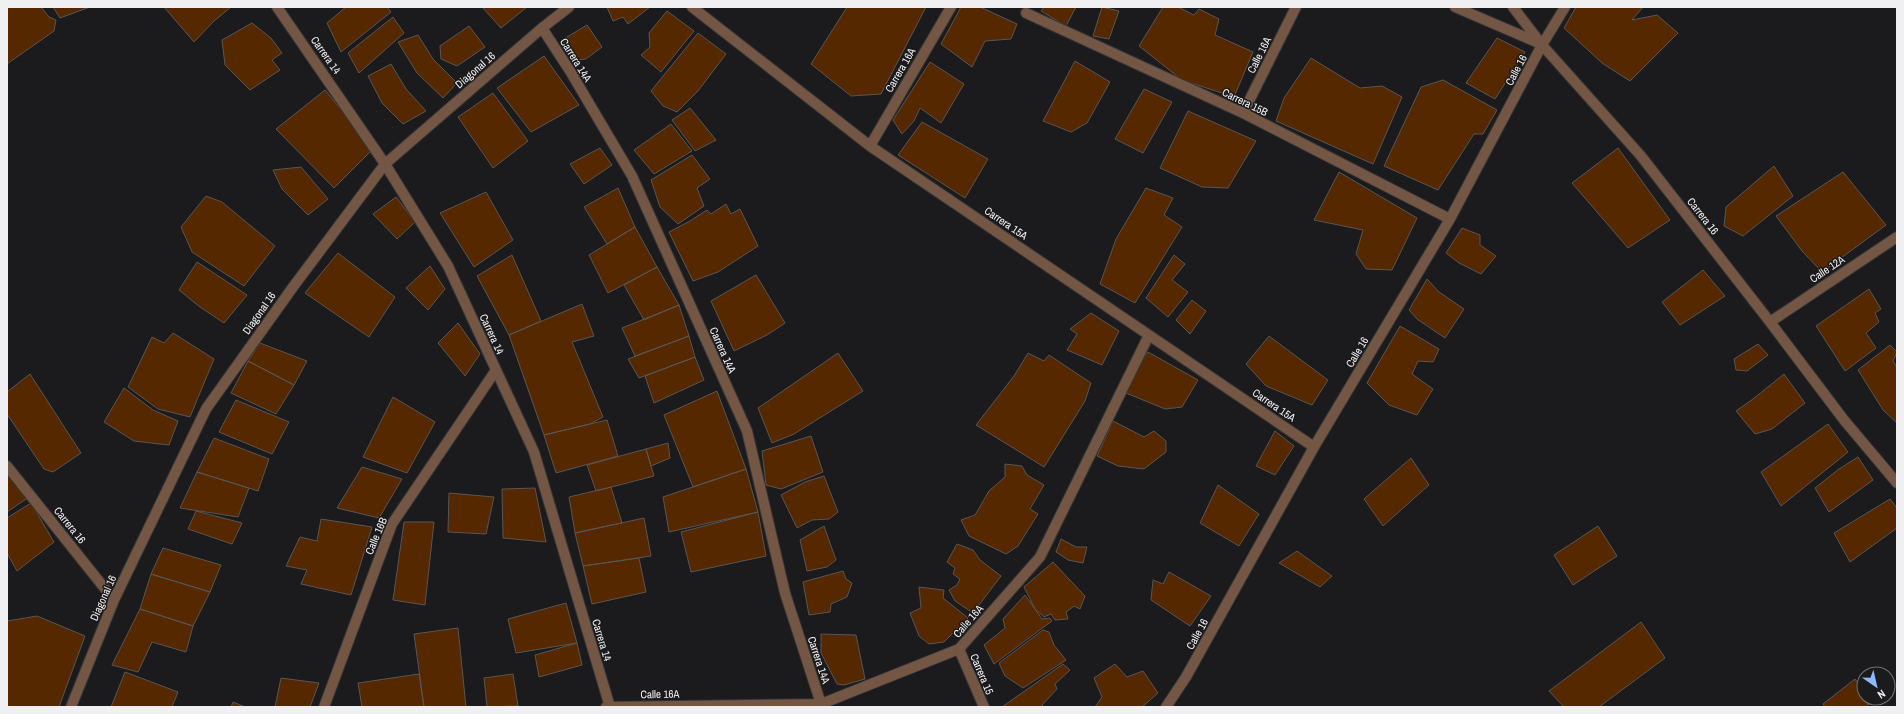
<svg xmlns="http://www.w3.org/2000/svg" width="1904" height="714" viewBox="0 0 1904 714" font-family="'Archivo Narrow',sans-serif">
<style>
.building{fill:#562800;stroke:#585654}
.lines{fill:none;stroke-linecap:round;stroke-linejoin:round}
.minor-casing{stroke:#353436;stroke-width:12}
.minor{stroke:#735644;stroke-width:10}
.labels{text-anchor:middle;stroke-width:3;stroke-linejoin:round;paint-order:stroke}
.street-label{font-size:11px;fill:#f0eff1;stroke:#1b1a1c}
</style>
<rect width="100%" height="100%" fill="#1b1a1c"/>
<path class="building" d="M7,7h34l8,10 7,3 -2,11 -47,33z
M53,7h37l-30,11z
M164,7h67l-17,14 -20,21z
M346,7h41l4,5 -50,40 -14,-29z
M482,7h45l-26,21z
M607,7h43l-22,17 -5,-7 -10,4z
M847,7h79l-45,87 -30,2 -40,-32z
M961,7h19l37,17 -6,15 -26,2 -13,26 -31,-23z
M1044,7h32l-10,19 -25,-15z
M1102,7l17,4 -10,28 -16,-3z
M1163,7h15l16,8 5,-6 20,10 -4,16 38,17 -19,45 -52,-17 -43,-34z
M1576,7h67l-11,13 25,-5 21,18 -48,48 -28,-18 -38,-35z
M667,11l27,20 -33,41 -20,-17 9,-8 -1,-14z
M393,17l11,16 -45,40 -11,-20z
M252,23l19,15 11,15 -10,7 8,10 -30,20 -25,-25 -3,-25z
M587,25l15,22 -16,12 -11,1 -13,-20z
M469,26l16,21 -28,19 -16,-7 -1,-13z
M698,33l28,21 -28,37 -21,21 -14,-6 -12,-15z
M418,35l15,24 24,24 -14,15 -26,-25 -19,-31z
M1497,38l28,14 -30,47 -29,-16z
M544,56l35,49 -48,27 -34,-44z
M1311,58l49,30 22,-2 20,11 -29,67 -97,-43 8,-23z
M1075,61l35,21 -23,41 -16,9 -28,-11z
M930,62l34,22 -23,39 -21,-15 -6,13 -12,13 -9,-14z
M391,64l15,25 20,22 -23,13 -21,-21 -14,-27z
M1443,80l54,30 -14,24h-9l-36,56 -54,-24 37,-79z
M1144,89l28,13 -29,51 -28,-14z
M325,90l26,32 19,30 -36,36 -58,-59z
M493,93l35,48 -35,27 -35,-51z
M690,108l26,32 -21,11 -23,-31z
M1188,111l68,30 -28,47 -26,-1 -42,-19z
M922,122l66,37 -23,39 -67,-43z
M671,124l21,27 -38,23 -20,-24z
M600,148l12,17 -28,19 -14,-20z
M1618,148l52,72 -42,28 -56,-65z
M692,155l18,24 -13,9 7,18 -26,18 -18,-17 -9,-27z
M1774,166l19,30 -50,40 -19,-10 2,-19z
M301,167l27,32 -20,16 -26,-26 -9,-19z
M1339,172l78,46 -25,52 -26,-1 -10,-15 7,-24 -49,-10z
M1843,172l43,53 -64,47 -20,-21 -26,-35z
M618,188l17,39 -28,17 -23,-37z
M1146,188l27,10 -9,17 18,12 -47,76 -35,-19 16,-45z
M486,192l27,48 -39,27 -34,-54z
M206,196l16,6 53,44 -31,40 -52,-34 -11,-25z
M396,197l19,25 -18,17 -24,-25z
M726,204l5,10 9,-5 18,37 -40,26 -25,9 -24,-49 21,-11 17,-11 4,4z
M635,227l22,40 -49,26 -19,-38z
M1462,228l18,7v10l16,11 -15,18 -22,-11 -13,-10z
M338,253l57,44 -26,40 -64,-44z
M512,255l29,66 -32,14 -32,-59z
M1174,255l11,9 -13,16 16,12 -20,25 -22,-19z
M197,262l50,33 -23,28 -24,-16 -21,-17z
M430,266l15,23 -17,21 -22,-22z
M657,267l22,38 -35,15 -20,-35z
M1703,270l22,26 -45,29 -18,-23z
M756,275l29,48 -18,12 -33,16 -23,-50z
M1427,279l12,13 25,17 -19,29 -28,-19 -8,-9z
M1869,289l12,20 -6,4 4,9 -13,11 10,15 -31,23 -29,-45z
M1192,300l14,11 -16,23 -14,-14z
M582,304l12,32 -22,6 31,75 -13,7 -46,11 -35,-100z
M679,305l10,31 -54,20 -13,-28z
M1091,313l28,18 -17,34 -35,-15 10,-16 -7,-5z
M458,323l22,31 -15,22 -27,-33z
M1400,326l39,23 -6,13 -15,-1 -6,13 21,15 -16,26 -28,-10 -22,-22z
M173,333l41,26 -24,58 -32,-8 -30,-22 24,-50 12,6z
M689,336l6,21 -56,21 -11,-19z
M1269,336l59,44 -16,25 -46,-19 -20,-22z
M260,343l47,18 -13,24 -46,-24z
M1758,344l10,11 -21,16 -11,-1 -2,-11z
M1890,345l7,7 -4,9 4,6v56l-14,-13 -25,-40z
M1148,352l50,28 -16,27 -17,2 -39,-16 10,-23z
M838,353l25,38 -69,43 -22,9 -14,-35z
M1028,353l16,8 5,-6 42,28 -6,18 -41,66 -68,-42 38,-49z
M695,357l9,23 -50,23 -9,-27z
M248,361l46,24 -18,29 -45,-21z
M30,374l51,79 -28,19 -9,-3 -37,-55v-22z
M1784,374l21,29 -33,26 -17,5 -19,-23 17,-12z
M124,388l29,22 25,11 -9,24 -35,-4 -30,-19z
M717,391l29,78 -53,18 -29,-72z
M393,397l42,25 -28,51 -44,-16z
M236,400l53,22 -17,32 -53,-22z
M607,420l11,36 -62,17 -12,-38z
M1113,421l31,16 10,-6 12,10v11l-22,17 -26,-3 -21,-10z
M1828,424l20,28 -67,54 -20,-34z
M1275,431l19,15 -19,29 -19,-9z
M811,436l12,36 -42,17 -15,-4 -4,-34z
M214,438l55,21 -11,32 -61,-19z
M668,443l2,15 -19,8 -5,-17z
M646,449l8,27 -58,15 -9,-26z
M1858,457l15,23 -44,32 -14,-24 24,-19z
M1411,458l18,27 -46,41 -19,-27z
M1005,464l17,2 5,9 17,10 -14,24 8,5 -20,32 -12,8 -37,-18 -8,-16 14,-5 14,-24 16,-14z
M362,467l40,12 -23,39 -42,-10z
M746,469l12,43 -89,20 -6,-35z
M7,470l22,27 -22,15z
M197,472l52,16 -11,29 -58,-9z
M824,476l14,36 -9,7 -17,1 -15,8 -16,-33 24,-13z
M1218,485l41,29 -20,32 -39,-23z
M611,487l11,36 -47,10 -6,-36z
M535,488l11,54 -43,-4 -1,-49z
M449,493l45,4 -8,37 -38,-2z
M1890,499l7,9v20l-47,34 -16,-29z
M31,503l23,39 -37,29 -10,-18v-35z
M196,511l46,12 -10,21 -44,-15z
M758,512l8,44 -75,16 -10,-40z
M644,518l7,38 -68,10 -8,-33z
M321,519l51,8 -21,68 -50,-11 6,-14 -21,-4 14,-29 17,4z
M404,522h30l-9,83 -32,-5z
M824,526l12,34 -9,7 -20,4 -7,-31z
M1598,526l19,30 -44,29 -19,-30z
M1061,539l15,8h11l-4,16 -15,-3 -12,-8z
M957,544l16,6 7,10 21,16 -28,37 -18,-12 -6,-11 8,-5 3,-6 -7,-5 2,-6 -8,-6z
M163,548l58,17 -11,27 -59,-18z
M1297,551l35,25 -12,11 -41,-24z
M639,558l7,34 -54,12 -9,-38z
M1053,562l32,34 -5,13 -6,-3 -8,6 2,7 -13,1 -4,-6 -7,3 -9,-8 -11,-22z
M843,571l3,8 6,4 -5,14 -16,7 -1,8 -21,3 -6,-33z
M1169,572l42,24 -21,30 -39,-26 2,-20 10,4z
M151,574l59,18 -17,34 -53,-17z
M919,587l25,3 -1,8 25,20 -24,24 -15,2 -10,-8 -9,-23 11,-5z
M1025,595l17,24 8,-1 2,3 -58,43 -10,-19 21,-17 -2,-9z
M566,603l11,40 -61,10 -8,-34z
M140,609l53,17 -7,26 -34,-10 -14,30 -26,-7z
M37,616l48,20 -26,71h-52v-86z
M1641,622l24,36 -66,49h-35l-15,-16z
M458,628l8,79h-42l-10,-73z
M1043,630l6,2 5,13 12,15 -43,28 -18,-12 -6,-13z
M821,634l35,1 9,44 -21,6 -7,-1 -16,-31z
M577,643l5,22 -43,12 -4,-22z
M1063,664l7,6 -15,14 2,5 -15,16 1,2h-41z
M1115,664l12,13 16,-6 15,22 -16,14h-47l7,-10 -8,-19z
M125,672l53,20 -6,15h-61z
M419,674l5,33h-62l-4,-24z
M513,674l5,32 -31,1 -3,-29z
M281,678l38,5 -9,24h-35z
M1855,679l9,12v7h5l3,4 -7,5h-40l-2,-3z
M233,702l12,5h-14z"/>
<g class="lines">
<g class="minor-casing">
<path id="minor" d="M277,7l108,157 63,102 86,186 76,255
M692,7l178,139 444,301
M1455,7l86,37
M1513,7l29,38 99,111 129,166 74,98 53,63
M1026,13l217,100 207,106
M542,28l28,43 62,105 115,255 38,162 37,114
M1243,113l53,-106
M870,146l81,-139
M1770,322l127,-85
M7,466l107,134
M959,649l25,58
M71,707l43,-107 92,-191 87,-122 92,-123 157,-136 27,-21
M324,707l68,-183 104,-154
M606,707l215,-3 138,-55 81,-92 109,-222
M1166,707l20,-30 128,-230 136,-228 92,-174 23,-38"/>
</g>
<use href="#minor" class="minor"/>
</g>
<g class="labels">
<g class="street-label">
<text transform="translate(326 55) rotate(55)" y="4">Carrera 14</text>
<text transform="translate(1259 55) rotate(-63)" y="4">Calle 16A</text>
<text transform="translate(576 60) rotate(58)" y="4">Carrera 14A</text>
<text transform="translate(475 70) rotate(-41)" y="4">Diagonal 16</text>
<text transform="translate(900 70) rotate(-60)" y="4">Carrera 16A</text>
<text transform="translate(1516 70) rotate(-62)" y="4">Calle 16</text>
<text transform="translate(1245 102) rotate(26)" y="4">Carrera 15B</text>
<text transform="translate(1703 216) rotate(52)" y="4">Carrera 16</text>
<text transform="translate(1006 223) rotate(34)" y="4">Carrera 15A</text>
<text transform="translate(1827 269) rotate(-34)" y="4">Calle 12A</text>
<text transform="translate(259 313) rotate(-55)" y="4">Diagonal 16</text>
<text transform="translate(492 334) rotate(65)" y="4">Carrera 14</text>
<text transform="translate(723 350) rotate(66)" y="4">Carrera 14A</text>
<text transform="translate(1357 352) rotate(-59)" y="4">Calle 16</text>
<text transform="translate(1274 405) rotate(34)" y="4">Carrera 15A</text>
<text transform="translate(70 525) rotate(51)" y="4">Carrera 16</text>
<text transform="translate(376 536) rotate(-67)" y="4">Calle 16B</text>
<text transform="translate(103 598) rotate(-66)" y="4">Diagonal 16</text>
<text transform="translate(968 621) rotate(-49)" y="4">Calle 16A</text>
<text transform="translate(1197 634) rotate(-61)" y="4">Calle 16</text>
<text transform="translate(602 640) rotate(73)" y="4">Carrera 14</text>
<text transform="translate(819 660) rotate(72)" y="4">Carrera 14A</text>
<text transform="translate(982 674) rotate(67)" y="4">Carrera 15</text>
<text transform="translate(660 694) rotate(-1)" y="4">Calle 16A</text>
</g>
</g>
<rect width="1904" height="714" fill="none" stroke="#f0eff1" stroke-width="16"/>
<g transform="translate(1876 686) rotate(146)"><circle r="19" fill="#1b1a1c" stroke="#706f71"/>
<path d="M0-3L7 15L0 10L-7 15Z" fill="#8cb9fc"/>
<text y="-6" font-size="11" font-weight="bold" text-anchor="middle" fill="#f0eff1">N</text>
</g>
</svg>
